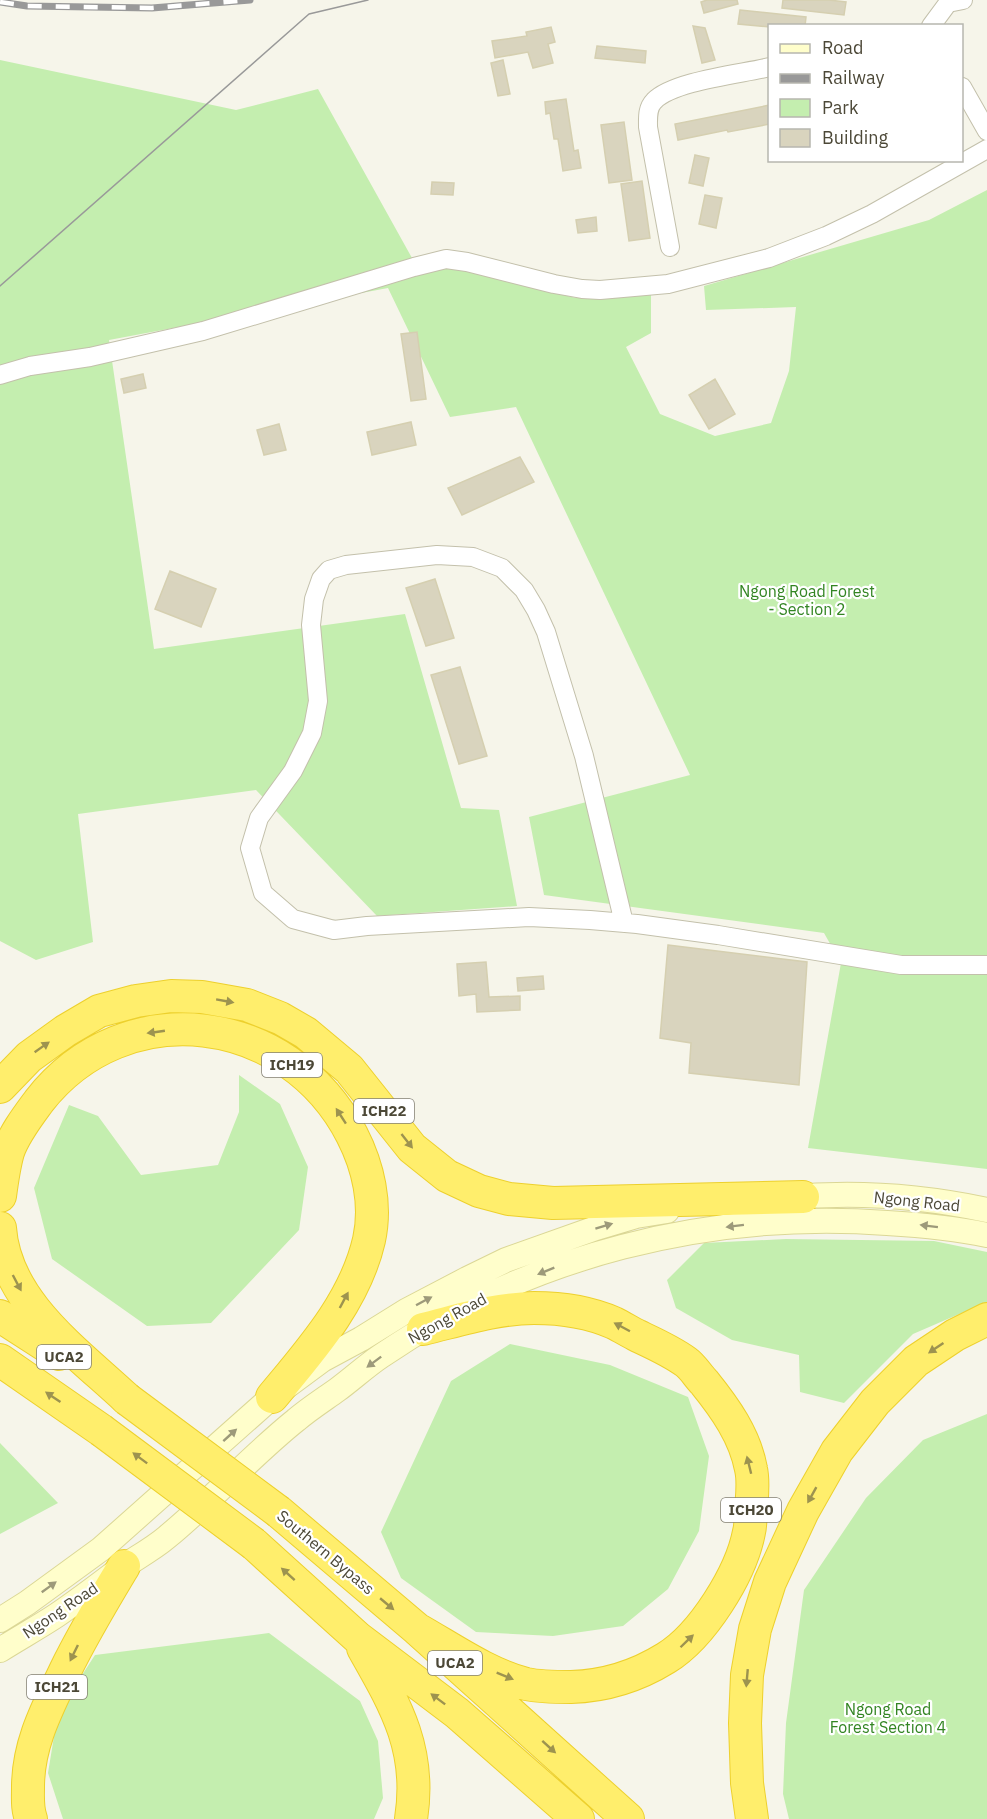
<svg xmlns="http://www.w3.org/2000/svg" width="987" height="1819" viewBox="0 0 987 1819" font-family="'IBM Plex Sans',sans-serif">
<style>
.green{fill:#c4eeaf}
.building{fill:#d9d4be;stroke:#d5cfb0;stroke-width:1.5}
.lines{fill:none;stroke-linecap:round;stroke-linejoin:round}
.street-casing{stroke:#c3c0ab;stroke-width:20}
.secondary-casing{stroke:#dbd796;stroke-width:26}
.highway-casing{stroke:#edd02d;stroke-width:34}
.street{stroke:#fff;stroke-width:18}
.secondary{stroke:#fffecb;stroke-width:24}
.highway{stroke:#ffee6c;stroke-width:32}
.tram{stroke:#999;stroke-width:1.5}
.rail-casing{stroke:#999;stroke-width:7}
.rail{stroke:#fff;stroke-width:4.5;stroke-dasharray:14;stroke-linecap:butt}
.highway-bridge-casing{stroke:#edd02d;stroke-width:34;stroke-linecap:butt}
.highway-bridge{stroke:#ffee6c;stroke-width:32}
.oneway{fill:#9d934f}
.oneway2{fill:#9d9a7a}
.labels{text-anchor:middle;stroke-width:4.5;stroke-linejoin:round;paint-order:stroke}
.shield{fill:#fff;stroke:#827f73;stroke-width:1.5}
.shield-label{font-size:15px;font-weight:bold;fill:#4c4837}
.park-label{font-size:16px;fill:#338523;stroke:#fff}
.street-label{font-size:16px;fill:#4c4837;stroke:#fff}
</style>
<rect width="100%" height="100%" fill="#f6f5ea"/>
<path class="green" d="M0,60l236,50 82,-21 94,169 164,40 75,-3v38l-25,14 34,67 55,22 56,-13 18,-52 7,-64 -90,3 -2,-24 225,-66 58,-30v979l-179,-21 33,-185 -17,-30 -280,-38 -15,-78 161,-42 -174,-368 -66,10 -62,-129 -279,52 45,309 251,-35 56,194 38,2 18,96 -140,10 -121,-126 -178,24 15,128 -57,18 -36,-19z
M239,1075l41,29 28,63 -9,63 -88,93 -64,3 -95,-67 -18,-71 35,-83 29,11 43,59 77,-10 21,-53z
M786,1239l148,2 53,11v50l-74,32 -69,69 -44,-11 -1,-37 -67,-15 -56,-32 -9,-28 37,-37z
M510,1344l100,21 78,32 21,59 -10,75 -31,58 -45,37 -70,10 -77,-4 -75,-54 -20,-46 70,-151z
M987,1414v405h-198l-6,-25 3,-71 18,-133 62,-92 57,-58z
M0,1443l58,60 -58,31z
M269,1633l91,68 18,40 5,57 -9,21h-311l-15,-46 10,-61 37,-57z"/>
<path class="building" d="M707,0h30l1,4 -34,9 -3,-11z
M783,0h46l17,2 -2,13 -62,-7z
M740,10l66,7 -1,9h-35v1l-32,-3z
M693,26l12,2 10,32 -13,3z
M551,27l4,15 -7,2 5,19 -20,5 -5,-16 -33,6 -3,-17 35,-5 -1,-4z
M597,46l49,5 -1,12 -50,-5z
M503,60l7,34 -12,2 -7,-33z
M566,99l8,52 4,-1 3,18 -18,3 -5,-32h-4l-4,-26 -4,1 -1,-12z
M770,105v19l-42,8 -1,-2 -49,10 -3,-16z
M624,122l8,58 -23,3 -8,-58z
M695,155l14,3 -6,28 -14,-3z
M642,181l8,57 -21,3 -8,-57z
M432,182l22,1 -1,12 -22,-1z
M705,195l17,3 -6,30 -17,-4z
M596,217l1,14 -19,2 -2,-13z
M417,332l9,67 -15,2 -10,-67z
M143,374l3,14 -22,5 -3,-14z
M715,379l20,35 -26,15 -20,-34z
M411,422l5,23 -44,10 -5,-23z
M279,424l7,26 -22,5 -7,-25z
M520,457l14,25 -72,33 -14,-27z
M170,571l46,18 -15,38 -46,-18z
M435,579l19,59 -28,8 -20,-58z
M460,667l27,89 -28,8 -28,-89z
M668,945l139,17 -8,123 -110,-12 2,-30 -31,-5z
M486,962l3,35 31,-1v14l-43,2 -1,-18 -17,2 -2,-32z
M543,976l1,13 -26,2 -1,-13z"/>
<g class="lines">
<g class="street-casing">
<path id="street" d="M931,26l17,-23 15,-3
M962,87l25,44
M670,247l-22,-120c0,-9 -1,-19 6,-26 19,-20 87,-27 116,-34
M0,375l30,-9 60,-9 113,-26 211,-64 32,-8 21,3 87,22 28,5 18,1 68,-6 101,-26 57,-22 46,-22 115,-65
M624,923l-40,-167 -15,-49 -23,-75 -10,-22 -12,-20 -22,-22 -29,-11 -36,-2 -91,10 -17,5 -8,9 -7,20 -3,26 7,76 -6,32 -19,38 -34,47 -9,30 13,45 30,26 41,11 33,-4 162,-9 61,3 47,4 81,11 183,30h86"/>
</g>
<g class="secondary-casing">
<path id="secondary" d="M785,1198c67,-7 136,-2 202,12
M0,1620l27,-17 74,-54 171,-152 50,-37 39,-21 45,-28 61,-32 39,-19 90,-32 40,-12 31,-5
M0,1650c19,-12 39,-23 57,-35 22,-15 43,-31 64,-47 15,-10 32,-19 46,-31 45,-37 84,-81 129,-117 13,-11 27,-20 41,-30 15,-11 29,-24 44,-34 148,-101 328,-146 506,-133 33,2 67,5 100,12"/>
</g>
<g class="highway-casing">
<path id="highway" d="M0,1087l29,-30 36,-26 34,-20 37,-10 35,-5 31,1 45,8 33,13 26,15 43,36 63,79 35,28 32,15 30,8 44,4 250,-6
M0,1196c2,-15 4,-30 8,-44 6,-18 20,-36 31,-51 86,-110 250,-89 313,34 16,31 25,69 17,105 -14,61 -58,110 -97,157
M0,1228c5,74 77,124 127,171
M0,1316l59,38
M0,1360l101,70
M279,1512l138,117 211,190
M254,1544l104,94 99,75 121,106
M417,1629c34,19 70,45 109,55 14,3 31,3 45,3 34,-1 66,-11 95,-29 36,-22 75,-84 83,-126 2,-7 1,-15 2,-22 1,-14 3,-28 0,-41 -6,-33 -26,-61 -47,-87 -6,-6 -11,-15 -18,-20 -15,-11 -31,-18 -48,-26 -8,-4 -16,-9 -24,-13 -25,-11 -53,-15 -80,-15 -38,0 -74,12 -111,21
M363,1648c33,58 59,102 48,171
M31,1819c-4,-11 -3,-20 -3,-32 0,-43 19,-78 37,-116 18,-37 38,-70 59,-105
M752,1819l-5,-36 -2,-60 2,-48 8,-46 15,-47 33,-71 34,-60 38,-49 41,-41 39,-26 32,-16"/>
</g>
<use href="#street" class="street"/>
<use href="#secondary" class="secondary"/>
<use href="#highway" class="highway"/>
<path class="tram" d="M0,286l309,-272 59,-14"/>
<g class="rail-casing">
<path id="rail" d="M0,2l27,4 125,2 98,-8"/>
</g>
<use href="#rail" class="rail"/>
<g class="highway-bridge-casing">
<path id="highway-bridge" d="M127,1399l152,113
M101,1430l153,114"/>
</g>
<use href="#highway-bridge" class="highway-bridge"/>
</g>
<defs><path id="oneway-solid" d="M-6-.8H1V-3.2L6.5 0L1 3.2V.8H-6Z" transform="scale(1.5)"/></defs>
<g class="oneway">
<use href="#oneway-solid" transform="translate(225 1001) rotate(10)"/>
<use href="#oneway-solid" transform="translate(156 1032) rotate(172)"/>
<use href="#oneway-solid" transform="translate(42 1047) rotate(-35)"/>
<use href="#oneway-solid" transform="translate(341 1116) rotate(-123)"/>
<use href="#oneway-solid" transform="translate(407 1141) rotate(52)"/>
<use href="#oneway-solid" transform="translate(17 1283) rotate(62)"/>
<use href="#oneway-solid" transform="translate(344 1300) rotate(-62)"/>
<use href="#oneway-solid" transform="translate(622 1327) rotate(-152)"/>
<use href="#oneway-solid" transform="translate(936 1348) rotate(146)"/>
<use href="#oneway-solid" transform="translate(53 1397) rotate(-146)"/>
<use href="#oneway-solid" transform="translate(140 1458) rotate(-143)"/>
<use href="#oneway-solid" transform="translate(749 1465) rotate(-104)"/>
<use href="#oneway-solid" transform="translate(812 1495) rotate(119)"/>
<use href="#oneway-solid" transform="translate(288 1574) rotate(-138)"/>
<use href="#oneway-solid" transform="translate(387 1604) rotate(40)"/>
<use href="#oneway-solid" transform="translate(687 1641) rotate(-44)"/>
<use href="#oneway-solid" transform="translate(74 1653) rotate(116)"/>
<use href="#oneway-solid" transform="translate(505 1676) rotate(22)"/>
<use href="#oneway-solid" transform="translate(747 1678) rotate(95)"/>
<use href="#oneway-solid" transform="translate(438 1699) rotate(-143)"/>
<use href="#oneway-solid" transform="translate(549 1747) rotate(42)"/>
</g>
<g class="oneway2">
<use href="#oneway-solid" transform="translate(604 1226) rotate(-17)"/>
<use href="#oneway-solid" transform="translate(735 1226) rotate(173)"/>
<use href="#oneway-solid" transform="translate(929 1226) rotate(-173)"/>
<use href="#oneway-solid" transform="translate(546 1271) rotate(158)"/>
<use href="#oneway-solid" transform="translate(424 1301) rotate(-28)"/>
<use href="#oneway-solid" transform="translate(374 1362) rotate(143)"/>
<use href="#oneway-solid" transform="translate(230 1435) rotate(-42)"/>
<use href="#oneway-solid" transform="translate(49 1587) rotate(-36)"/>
</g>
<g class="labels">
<g class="shield">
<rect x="262" y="1053" width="60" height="24" rx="4.5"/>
<rect x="354" y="1099" width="60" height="24" rx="4.5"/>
<rect x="37" y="1345" width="54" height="24" rx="4.5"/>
<rect x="721" y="1498" width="60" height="24" rx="4.5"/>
<rect x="428" y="1651" width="54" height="24" rx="4.5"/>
<rect x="27" y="1675" width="60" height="24" rx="4.5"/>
</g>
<g class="shield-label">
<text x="292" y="1070">ICH19</text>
<text x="384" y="1116">ICH22</text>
<text x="64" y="1362">UCA2</text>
<text x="751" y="1515">ICH20</text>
<text x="455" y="1668">UCA2</text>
<text x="57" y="1692">ICH21</text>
</g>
<g class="park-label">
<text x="807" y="597">Ngong Road Forest<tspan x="807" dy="18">- Section 2</tspan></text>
<text x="888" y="1715">Ngong Road<tspan x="888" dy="18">Forest Section 4</tspan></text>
</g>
<g class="street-label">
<text transform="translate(917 1201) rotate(6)" y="6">Ngong Road</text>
<text transform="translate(447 1318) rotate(-29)" y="6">Ngong Road</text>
<text transform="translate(326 1552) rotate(40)" y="6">Southern Bypass</text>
<text transform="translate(60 1610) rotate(-34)" y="6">Ngong Road</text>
</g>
</g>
<rect x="768" y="24" width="195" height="138" fill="#ffffff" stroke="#b7b6af" stroke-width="1.5"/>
<rect x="780" y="44" width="30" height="9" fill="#fffecb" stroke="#b7b6af" stroke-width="1.5"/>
<text x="822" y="54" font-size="18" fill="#4c4837">Road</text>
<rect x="780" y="74" width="30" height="9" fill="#999999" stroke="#b7b6af" stroke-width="1.5"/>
<text x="822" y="84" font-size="18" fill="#4c4837">Railway</text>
<rect x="780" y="99" width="30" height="18" fill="#c4eeaf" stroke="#b7b6af" stroke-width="1.5"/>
<text x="822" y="114" font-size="18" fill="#4c4837">Park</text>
<rect x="780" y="129" width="30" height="18" fill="#d9d4be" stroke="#b7b6af" stroke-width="1.5"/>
<text x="822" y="144" font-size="18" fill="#4c4837">Building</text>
</svg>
